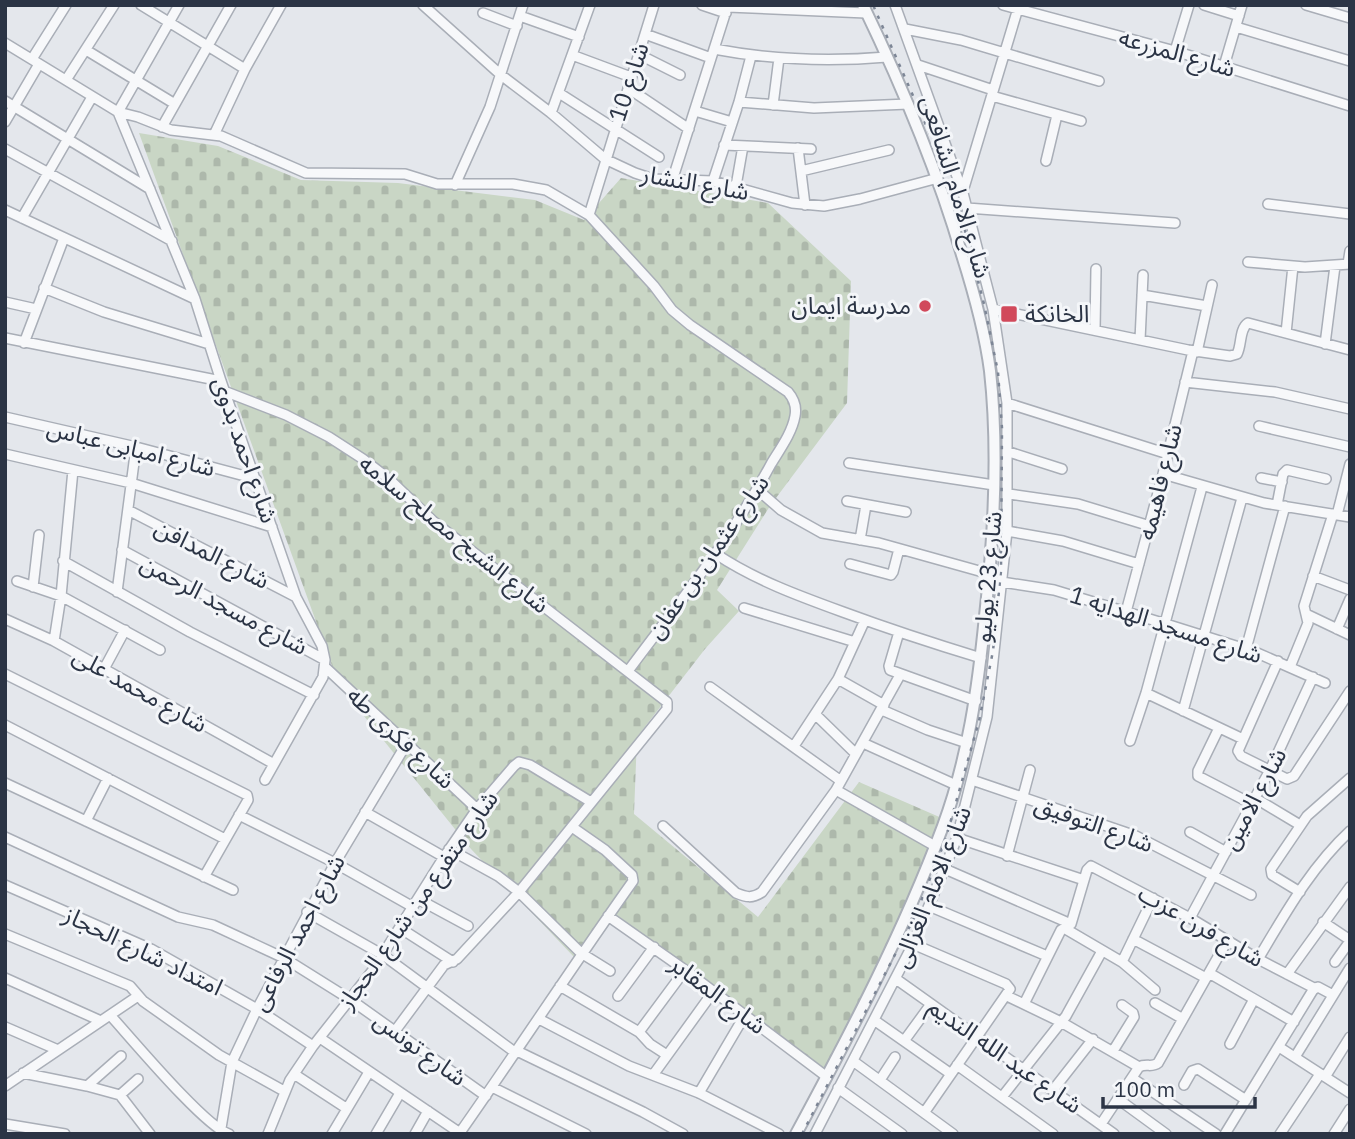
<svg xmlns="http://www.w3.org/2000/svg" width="1355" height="1139" viewBox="0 0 1355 1139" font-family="'IBM Plex Sans','Noto Sans Arabic',sans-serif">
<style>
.cemetery{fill:url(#cemetery-stones)}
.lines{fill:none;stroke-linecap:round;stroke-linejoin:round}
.minor-casing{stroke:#a9aeb7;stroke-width:12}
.tertiary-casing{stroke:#a9aeb7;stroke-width:14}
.minor{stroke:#f7f8fa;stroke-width:9}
.tertiary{stroke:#f7f8fa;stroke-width:10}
.rail{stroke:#7d8696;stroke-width:2.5;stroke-dasharray:3.5 7;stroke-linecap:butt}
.poi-dot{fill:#d1495b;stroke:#f4f6f9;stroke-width:2.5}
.labels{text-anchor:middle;stroke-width:6;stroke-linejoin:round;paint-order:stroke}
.street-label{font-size:24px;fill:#2b3445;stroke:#f4f6f9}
.poi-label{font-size:24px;fill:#2b3445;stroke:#f4f6f9;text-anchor:end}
</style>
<defs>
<pattern id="cemetery-stones" width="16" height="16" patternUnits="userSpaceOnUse" patternTransform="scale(1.75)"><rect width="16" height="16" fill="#c9d6c5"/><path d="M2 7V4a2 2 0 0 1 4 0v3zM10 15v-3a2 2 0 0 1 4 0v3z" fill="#adb8ab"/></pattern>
</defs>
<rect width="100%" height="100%" fill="#e4e7ec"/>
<path class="cemetery" d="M139,133l79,13 83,34 97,3 137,17 49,20 37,-42 147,25 83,78 -4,122 -77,103 -53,84 22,21 -34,38 -68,88 -3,77 124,103 101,-135 85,37 -116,253 -218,-162 -36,47 -103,-108 -132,-164z"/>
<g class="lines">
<g class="minor-casing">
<path id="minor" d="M141,5l104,64
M423,5l78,70 50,38 54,46 30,14 18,6 60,2 79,22 32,3 36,-7 78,-21
M702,5l24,8
M1003,5l172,46 175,55
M1204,5l35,11
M1306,5l44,13
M728,7l138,6
M483,13l34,13
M520,16l59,21
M1236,27l114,34
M905,29l56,11 138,41
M645,34l66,24
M5,43l113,69 20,5 33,13 50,6 85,37 99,1 32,10h76l33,6 43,25 65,71 18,24 18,15 98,67c6,7 9,14 7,24 -3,17 -15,33 -24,48 -40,75 -93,140 -143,207
M714,49c58,11 114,13 173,8
M86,50l89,54
M1175,51l14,-46
M638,54l42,21
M572,55l59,22
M32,59l34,-54
M918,65l75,25
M1224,66l18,-61
M66,80l48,-75
M628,88l61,41
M559,93l100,64
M992,96l89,25
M5,101l145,88
M739,102l75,6 94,-4
M773,105l6,-47
M695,111l37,11
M118,112l77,187 26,82 75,216 26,49 3,14 -2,17 -58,103
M118,112l61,-107
M551,113l39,-108
M5,122l34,-58
M162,127l69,-122
M214,135l31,-66 36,-64
M724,145l87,4
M798,148l7,57
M5,149l167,92
M1046,161l11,-46
M801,171l88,-21
M672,181l56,-176
M713,181l26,-79 12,-46
M455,185l35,-78 33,-102
M736,186l7,-40
M963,191l56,-186
M1268,204l82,10
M967,208l208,15
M5,210l190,89
M589,215l65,-210
M22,218l70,-121
M1248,262l57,5 45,-3
M1348,264l2,-13
M44,288l60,24 105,32
M1142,295l65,11
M5,302l31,7
M993,309l195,41 42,6 7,-2c5,-9 2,-25 11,-31l102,27
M1095,330l1,-61
M1286,333l7,-67
M5,338l216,43
M1140,340l3,-65
M24,343l40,-105
M1325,344l10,-78
M1197,352l15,-67
M1185,382l90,10 75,17
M224,391l62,24 43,22 34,22 26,20 44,42 234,181v7l-148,183 -62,67 -13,6 -49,66
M1007,403l161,51
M5,417l131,30 120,32
M1259,426l91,21
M1009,452l53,17
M5,454l126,29 141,44
M849,463l145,22
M1163,474l101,29 86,14
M1261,478l21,4
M758,490l23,20 41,23 57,10 111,31
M1009,494l69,10 72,22
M847,501l59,11
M1277,505l6,-31 4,-4 39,9
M128,510l168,87
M1337,515l13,-51
M1007,531l56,10 76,23
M860,540l6,-35
M122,550l203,110
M716,554c39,26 83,42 127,58 46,17 92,32 138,46
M63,561l127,71 124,63
M850,564l41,11 2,-3 6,-23
M1313,576l37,14
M17,581l44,15 99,54
M1002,582l52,8 112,34 89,28 70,31
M33,587l6,-52
M117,592l19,-145
M744,608l111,34
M1126,612l37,-138 30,-123
M1306,614l44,21
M5,619l49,22 220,123
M1337,629l13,-30
M899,632l-10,34 1,4 86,31
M54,641l7,-45 12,-126
M1246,649l39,-143
M1278,661l-40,90 3,5 46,23 7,-3 56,-85
M325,667l152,142
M1290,667l18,-44 -4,-17 29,-92
M104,669l21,-39
M5,674l242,121 1,5 -44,77
M838,679l46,26
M710,687l131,94
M1146,693l97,46
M882,710l46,20 39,13
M1183,711l59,-213
M815,714l41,40
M5,725l220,114
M1219,728l-21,43v5l54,28
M1130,741l16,-48 56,-206
M863,743l93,42
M794,746l44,-67 27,-59
M972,780l164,56 115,59
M5,783l228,107
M836,790l99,56
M1255,798l45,27
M365,812l79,45
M239,815l96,48 78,44
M86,821l22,-43
M663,826l73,67c10,4 16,6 26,-1l74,-102 64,-115
M1190,832l36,20
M5,837l173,80 35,8 71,33 67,42 135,96
M957,838l127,42
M449,849l49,27 21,16 62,61 29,18
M1007,856l23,-86
M945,869l126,55
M5,885l146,64 106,60 56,37
M1300,892l-28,-17 -1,-6 36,-53 43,-38
M418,899l50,27
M929,906l118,50
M307,912l76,43 133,98
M608,916l77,54 142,107
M1190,918l80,-148 43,-93
M1323,922l27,18
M400,928l53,34
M1064,928l58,34 33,28
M5,934l125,52 13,15 76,54 65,36
M1133,939l73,39
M913,944l93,40 4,5 -86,124
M1258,959c27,-45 53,-92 92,-128
M1122,962l31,-64
M1335,962l15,-21
M1209,973l85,49
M1287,974l63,-87
M5,978l96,43
M896,979l218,155
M560,986l79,46 11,12 17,11
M618,996l36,-49
M1007,996l54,26 78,45
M1155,1003l28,16
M1024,1004l37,-74 10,-6 16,-54 4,-4 99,52 68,41 56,29
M110,1015c21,23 95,112 119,119
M539,1019l90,47 70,27 80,41
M874,1020l77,54
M5,1027l53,23
M639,1032l46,-62
M320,1038l140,95
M904,1041l27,-37
M1230,1044l24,-45
M1279,1047l71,46
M517,1051l126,61 40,22
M1113,1051l21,-34 -1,-4 -11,-8
M1295,1057l55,-89
M853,1061l100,73
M957,1065l96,69
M1139,1067c7,-4 13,1 19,-4l69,-122
M23,1073l64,13 33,9 30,39
M294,1074l52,34
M653,1075l60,-83
M1325,1077l25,-40
M1132,1078l84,56
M880,1080l15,-23
M1184,1085l8,-14 6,-2 48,31
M5,1086l133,-90
M87,1086l34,-30
M492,1087l94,47
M838,1088l64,46
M1053,1090l40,-51
M699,1093l46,-78
M120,1095l18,-16
M1002,1097l64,-81 36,-65
M1118,1099l48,35
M5,1124l60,10
M1101,1124l38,-57
M220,1134l12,-72 25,-53 78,-146 72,-120
M268,1134l22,-54 23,-34 60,-76 71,-113 33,-48 37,-43 5,-4 11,3 61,37
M332,1134l37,-62
M376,1134l24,-41
M415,1134l13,-23
M459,1134c59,-84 115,-170 174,-253l-1,-6 -27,-25 -33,-23
M815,1134l98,-190 44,-106 30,-121 20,-186v-128l-14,-94 -30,-116 -68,-188
M1225,1134l88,-144 5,-3 15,8
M1280,1134l40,-60
M1334,1134l16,-25"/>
</g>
<g class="tertiary-casing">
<path id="tertiary" d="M796,1134c54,-100 107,-201 147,-308 25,-68 35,-138 42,-210 9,-80 14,-164 5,-245 -5,-39 -16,-78 -28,-116 -25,-86 -60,-169 -99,-250"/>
</g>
<use href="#minor" class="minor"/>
<use href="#tertiary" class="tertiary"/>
<path class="rail" d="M802,1134l113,-218 30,-75 34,-120 14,-70 8,-80 1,-143 -4,-56 -14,-68 -24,-93 -27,-70 -60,-136"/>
</g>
<g class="poi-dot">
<circle cx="925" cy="306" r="7"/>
<rect x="1000" y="305" width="18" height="18" rx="3.5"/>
</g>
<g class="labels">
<g class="street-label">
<text transform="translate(1177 53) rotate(16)" y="8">شارع المزرعه</text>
<text transform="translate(629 82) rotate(-72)" y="8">شارع 10</text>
<text transform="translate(695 183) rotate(10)" y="8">شارع النشار</text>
<text transform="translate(956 187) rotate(73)" y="8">شارع الامام الشافعى</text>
<text transform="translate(131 448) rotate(14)" y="8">شارع امبابى عباس</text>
<text transform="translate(245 450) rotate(71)" y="8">شارع احمد بدوى</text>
<text transform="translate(1160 482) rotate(-76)" y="8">شارع فاهيمه</text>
<text transform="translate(454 534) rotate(39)" y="8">شارع الشيخ مصلح سلامه</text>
<text transform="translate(212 554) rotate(27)" y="8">شارع المدافن</text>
<text transform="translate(708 557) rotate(-55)" y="8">شارع عثمان بن عفان</text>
<text transform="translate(988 577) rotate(-85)" y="8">شارع 23 يوليو</text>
<text transform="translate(224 605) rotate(28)" y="8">شارع مسجد الرحمن</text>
<text transform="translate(1166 625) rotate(18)" y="8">شارع مسجد الهدايه 1</text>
<text transform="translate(140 690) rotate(29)" y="8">شارع محمد على</text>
<text transform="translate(401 738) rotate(43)" y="8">شارع فكرى طه</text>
<text transform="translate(1254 799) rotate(-62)" y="8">شارع الامين</text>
<text transform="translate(1094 824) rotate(20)" y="8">شارع التوفيق</text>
<text transform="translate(932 887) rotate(-68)" y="8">شارع الامام الغزالى</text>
<text transform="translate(418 900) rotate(-55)" y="8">شارع متفرع من شارع الحجاز</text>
<text transform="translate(1201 926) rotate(30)" y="8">شارع فرن عزب</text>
<text transform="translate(298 933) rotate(-62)" y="8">شارع احمد الرفاعى</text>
<text transform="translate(143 951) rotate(26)" y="8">امتداد شارع الحجاز</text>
<text transform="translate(718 995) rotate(37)" y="8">شارع المقابر</text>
<text transform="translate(420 1049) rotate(36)" y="8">شارع تونس</text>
<text transform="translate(1005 1056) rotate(35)" y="8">شارع عبد الله النديم</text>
</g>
<g class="poi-label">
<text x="911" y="314">مدرسة ايمان</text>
<text x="1025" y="322" text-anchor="start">الخانكة</text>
</g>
</g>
<rect width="1355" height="1139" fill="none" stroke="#2b3445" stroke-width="14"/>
<path d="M1103 1097v10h152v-10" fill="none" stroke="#2b3445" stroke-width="3.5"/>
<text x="1114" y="1097" font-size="21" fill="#2b3445" stroke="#f4f6f9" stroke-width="5" paint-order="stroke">100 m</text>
</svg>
